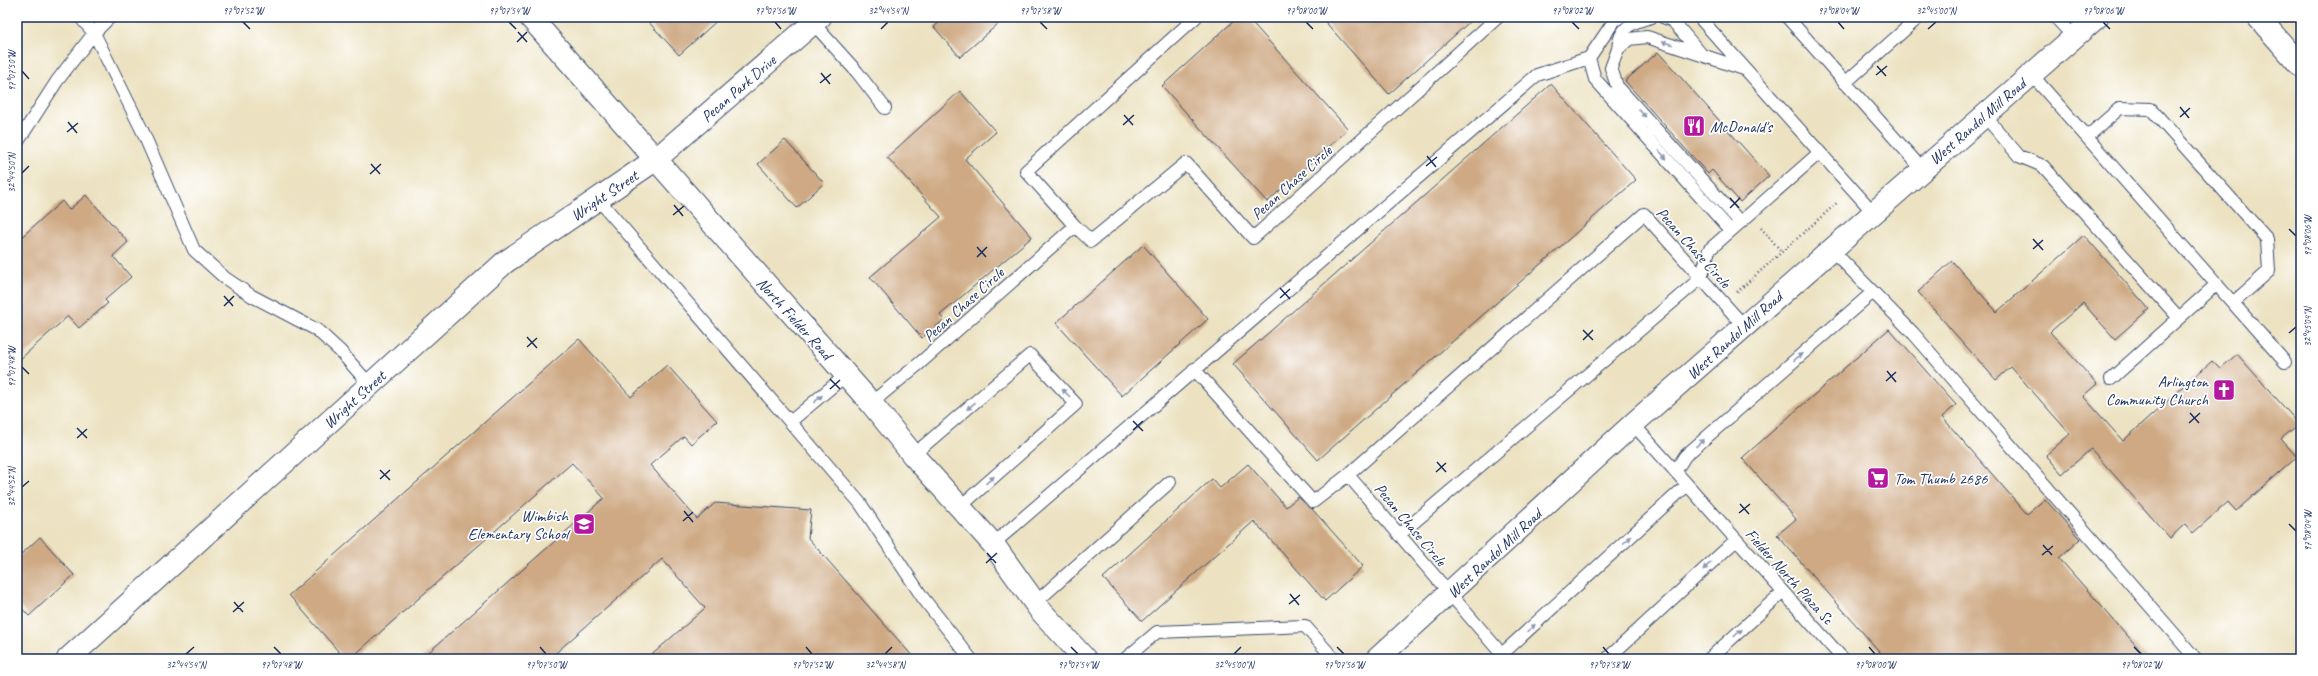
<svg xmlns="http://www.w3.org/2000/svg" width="2318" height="676" viewBox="0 0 2318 676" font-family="Caveat,sans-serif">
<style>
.building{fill:#cea983}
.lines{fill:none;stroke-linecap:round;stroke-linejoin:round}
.lane-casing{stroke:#3a4a6d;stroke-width:14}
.street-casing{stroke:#3a4a6d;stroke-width:24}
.secondary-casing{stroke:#3a4a6d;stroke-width:24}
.path{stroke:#3a4a6d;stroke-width:2.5;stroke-dasharray:1 3;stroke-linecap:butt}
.lane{stroke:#fff;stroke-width:12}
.street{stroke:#fff;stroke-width:22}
.secondary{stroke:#fff;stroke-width:22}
.oneway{fill:#8d97ae}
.ticks{fill:none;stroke:#1b2f5e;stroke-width:1.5}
.labels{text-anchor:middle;stroke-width:3.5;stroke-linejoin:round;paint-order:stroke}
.street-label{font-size:16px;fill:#1b2f5e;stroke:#fff}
.poi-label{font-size:16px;fill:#1b2f5e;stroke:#fff;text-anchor:start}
.neatline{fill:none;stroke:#1b2f5e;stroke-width:1.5}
.ticks-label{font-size:10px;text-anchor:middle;fill:#1b2f5e}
</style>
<rect width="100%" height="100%" fill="#fff"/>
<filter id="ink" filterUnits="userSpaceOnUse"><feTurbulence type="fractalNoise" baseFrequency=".025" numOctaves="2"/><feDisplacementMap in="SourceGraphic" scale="8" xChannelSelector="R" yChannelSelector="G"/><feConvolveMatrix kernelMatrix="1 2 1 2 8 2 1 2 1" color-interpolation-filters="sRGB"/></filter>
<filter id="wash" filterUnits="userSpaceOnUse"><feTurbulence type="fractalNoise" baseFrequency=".012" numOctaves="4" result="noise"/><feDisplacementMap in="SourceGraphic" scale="16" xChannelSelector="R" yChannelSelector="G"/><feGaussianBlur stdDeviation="0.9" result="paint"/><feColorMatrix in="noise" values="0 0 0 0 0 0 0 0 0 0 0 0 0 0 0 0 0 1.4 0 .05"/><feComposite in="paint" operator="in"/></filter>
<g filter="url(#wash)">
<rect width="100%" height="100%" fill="#ece2c1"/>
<g id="blocks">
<path class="building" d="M644,17h77l-42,38z
M945,17h61l-46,40 -26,-30z
M1238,17h9l101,112 -81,73 -105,-116z
M1321,17h154l-86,77z
M1658,52l111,124 -29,26 -28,-32 -4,4 -83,-93z
M1551,84l85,96 -318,280 -85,-96z
M960,91l36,41 -31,27 67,78 -92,78 4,5 -22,18 -52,-61 71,-60 -54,-60z
M785,140l39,43 -27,25 -39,-44z
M86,195l42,47 -15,14 18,21 -26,23 3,3 -29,25 -11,-12 -51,46v-121l45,-40 7,9z
M2084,235l65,74 -34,30 -32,-36 -33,29 47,52 -14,12 40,45 89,-80 8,8 17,-15 62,70 -18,15 16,18 -61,54 -8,-9 -35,31 -8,-9 -15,14 -79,-89 -29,25 -16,-19 24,-21 -59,-67 -15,13 -78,-88 34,-31 45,51z
M1143,245l65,74 -86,77 -66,-73z
M1889,329l67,76 -14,12 85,97 18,-15 35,40 -21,19 89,101h-262l-109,-124 19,-16 -54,-61z
M579,339l52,58 36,-32 50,56 -26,23 -7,-8 -34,29 47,54 18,-16 96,7 -3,28 107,121h-268l58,-51 -43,-49 -113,100h-128l183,-161 -32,-35 -222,196h-5l-56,-64z
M1248,464l38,43 12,-10 14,12 51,57 -38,35 -71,-80 -112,100 -39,-43 109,-99 8,9z
M40,537l34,38 -45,41 -12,-13v-45z"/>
</g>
</g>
<g filter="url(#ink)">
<use href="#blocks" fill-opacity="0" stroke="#3a4a6d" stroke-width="1"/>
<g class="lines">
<g class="lane-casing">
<path id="lane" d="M110,17l-16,16 48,97 52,120 31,28 27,18 65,34 23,21 30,34
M1663,17l10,4 28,33
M1699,17l174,195
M1787,17l135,152
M2055,17l19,20
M813,23l44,49 28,36
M1618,49c1,-22 14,-27 34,-32
M1589,58l6,21 135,151
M2031,74l254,288
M1845,83l74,-66
M1984,115l35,41 24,10 136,152
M2087,137l33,-29 31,1 116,130 2,32 -36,32
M17,143l40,-62 37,-48 -14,-16
M598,199l262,304 63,95 48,61
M1740,222l-123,-136 -6,-18 7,-19 11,-10 18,-2 97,32
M1075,226l-49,-55 170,-154
M1831,249l83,85 282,325
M1194,369l119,133 35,-27 296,-261 100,112
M2111,379l106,-95
M871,403l49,-40 155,-137 16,15 95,-78 67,75 245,-221
M790,422l56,-47
M1633,424l210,235
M913,455l117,-100 46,49 -115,102
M1675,472l10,-16 188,-164
M1348,475l158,184
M1399,535l302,-257 8,-28 110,-97
M993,544l544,-469 52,-17 25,-37 6,-4
M1035,603l135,-121
M1502,654l185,-169
M1125,659l32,-27 148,-6 29,33
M1607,659l129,-119
M1709,659l74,-67"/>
</g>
<g class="street-casing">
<path id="street" d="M2258,17l43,49
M68,659l436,-396 151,-103 165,-143"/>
</g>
<g class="secondary-casing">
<path id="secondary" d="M530,17l341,386 42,52 80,89 47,66 45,49
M1377,659l256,-235 464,-407"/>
</g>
<path class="path" d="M1761,228l21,24
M1737,292l101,-90"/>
<use href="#lane" class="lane"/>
<use href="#street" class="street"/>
<use href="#secondary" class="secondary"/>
</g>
<defs><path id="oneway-solid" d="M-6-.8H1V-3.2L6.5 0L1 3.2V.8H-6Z"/></defs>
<g class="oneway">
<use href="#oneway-solid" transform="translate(1667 43) rotate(-162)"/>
<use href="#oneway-solid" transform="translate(1642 113) rotate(48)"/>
<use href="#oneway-solid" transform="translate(1663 155) rotate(48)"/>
<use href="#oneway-solid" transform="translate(1798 357) rotate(-41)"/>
<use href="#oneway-solid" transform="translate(1066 393) rotate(-134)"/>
<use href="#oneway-solid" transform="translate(818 399) rotate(-40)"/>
<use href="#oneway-solid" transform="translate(971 406) rotate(139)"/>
<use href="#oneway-solid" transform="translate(1700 443) rotate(-41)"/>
<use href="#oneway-solid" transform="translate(990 480) rotate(-41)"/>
<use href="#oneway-solid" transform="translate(1627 540) rotate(-42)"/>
<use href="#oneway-solid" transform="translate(1707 566) rotate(137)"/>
<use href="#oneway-solid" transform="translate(1531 628) rotate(-42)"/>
<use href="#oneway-solid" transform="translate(1738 633) rotate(-42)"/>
</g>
</g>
<path class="ticks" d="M243,22l7,7M509,22l7,7M775,22l6,7M1040,22l7,7M1306,22l7,7M1572,22l7,7M1838,22l6,7M2103,22l7,7M881,29l7,-7M1928,29l8,-7M518,32l9,10M517,42l10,-10M1877,66l9,10M22,71l7,8M821,73l9,11M1876,75l11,-9M820,83l11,-9M2180,107l9,11M1124,115l9,10M2180,117l10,-9M68,122l9,11M1123,125l11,-10M67,132l11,-9M1427,156l9,11M371,164l9,10M1426,166l11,-9M22,173l7,-7M370,174l11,-10M1730,198l9,10M674,205l9,11M1730,208l10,-10M673,215l11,-9M2289,229l7,7M2033,239l10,11M977,247l9,10M2033,249l10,-9M977,257l10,-10M1280,288l10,11M224,296l9,10M1280,298l10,-9M224,306l10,-10M1583,330l10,10M2289,333l7,-6M527,337l10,11M1583,340l10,-10M527,347l10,-9M22,367l7,7M1887,371l9,11M830,379l10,10M1886,381l10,-9M830,389l10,-9M2190,413l9,10M1133,421l10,10M2189,423l11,-10M77,428l10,10M1133,430l10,-9M77,438l10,-9M1437,462l9,10M380,470l10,10M1436,472l10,-9M380,479l10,-9M22,487l7,-6M1740,504l9,10M684,511l9,11M1739,513l11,-9M683,521l10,-9M2289,524l7,7M2043,545l9,10M987,553l9,10M2042,555l11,-9M986,563l11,-10M1290,594l9,11M234,602l9,10M1289,604l11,-9M233,612l11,-10M274,647l7,7M540,647l6,7M806,647l6,7M1071,647l7,7M1337,647l7,7M1603,647l6,7M1869,647l6,7M2134,647l7,7M186,654l8,-7M885,654l7,-7M1234,654l7,-7"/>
<defs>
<g id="restaurant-square" transform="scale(1.15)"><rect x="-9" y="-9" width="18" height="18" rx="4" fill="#b5179e" stroke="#fff"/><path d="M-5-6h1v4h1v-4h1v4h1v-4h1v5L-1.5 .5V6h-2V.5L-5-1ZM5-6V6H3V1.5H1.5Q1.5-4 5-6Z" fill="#fff"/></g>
<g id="church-square" transform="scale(1.15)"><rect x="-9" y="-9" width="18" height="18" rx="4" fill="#b5179e" stroke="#fff"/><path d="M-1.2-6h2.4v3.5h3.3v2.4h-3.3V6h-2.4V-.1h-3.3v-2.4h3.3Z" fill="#fff"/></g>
<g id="supermarket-square" transform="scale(1.15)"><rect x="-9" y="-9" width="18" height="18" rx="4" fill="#b5179e" stroke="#fff"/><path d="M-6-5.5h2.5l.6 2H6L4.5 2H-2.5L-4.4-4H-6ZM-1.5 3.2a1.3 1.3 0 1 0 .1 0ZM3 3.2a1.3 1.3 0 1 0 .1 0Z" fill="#fff"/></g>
<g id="school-square" transform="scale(1.15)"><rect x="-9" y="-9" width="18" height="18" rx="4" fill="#b5179e" stroke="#fff"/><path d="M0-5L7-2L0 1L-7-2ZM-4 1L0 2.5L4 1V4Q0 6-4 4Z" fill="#fff"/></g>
</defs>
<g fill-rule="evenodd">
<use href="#restaurant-square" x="1694" y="126"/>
<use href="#church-square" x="2224" y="390"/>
<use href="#supermarket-square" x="1878" y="478"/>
<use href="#school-square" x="584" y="524"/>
</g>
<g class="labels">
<g class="street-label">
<text transform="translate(738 88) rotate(-41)" y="6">Pecan Park Drive</text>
<text transform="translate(1977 121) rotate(-41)" y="6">West Randol Mill Road</text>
<text transform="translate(1291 182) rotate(-42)" y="6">Pecan Chase Circle</text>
<text transform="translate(604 195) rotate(-34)" y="6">Wright Street</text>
<text transform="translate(1694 247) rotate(48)" y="6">Pecan Chase Circle</text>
<text transform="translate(963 304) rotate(-42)" y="6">Pecan Chase Circle</text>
<text transform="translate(795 318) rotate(48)" y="6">North Fielder Road</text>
<text transform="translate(1734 335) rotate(-42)" y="6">West Randol Mill Road</text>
<text transform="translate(354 399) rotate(-42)" y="6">Wright Street</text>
<text transform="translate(1411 524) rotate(50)" y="6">Pecan Chase Circle</text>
<text transform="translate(1494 553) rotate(-43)" y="6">West Randol Mill Road</text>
<text transform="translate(1790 576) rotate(48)" y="6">Fielder North Plaza Sc</text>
</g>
<g class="poi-label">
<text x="1710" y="132">McDonald's</text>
<text x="2208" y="387" text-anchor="end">Arlington<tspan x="2208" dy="18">Community Church</tspan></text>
<text x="1894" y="484">Tom Thumb 2686</text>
<text x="568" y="521" text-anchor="end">Wimbish<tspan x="568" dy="18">Elementary School</tspan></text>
</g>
</g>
<rect width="2318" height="676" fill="none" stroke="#fff" stroke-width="44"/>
<rect x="22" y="22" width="2274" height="632" class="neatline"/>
<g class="ticks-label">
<text x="243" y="14">97°07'52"W</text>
<text x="509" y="14">97°07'54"W</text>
<text x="775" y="14">97°07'56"W</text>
<text x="888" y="14">32°44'54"N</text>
<text x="1040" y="14">97°07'58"W</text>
<text x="1306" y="14">97°08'00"W</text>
<text x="1572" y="14">97°08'02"W</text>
<text x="1838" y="14">97°08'04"W</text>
<text x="1936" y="14">32°45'00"N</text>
<text x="2103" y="14">97°08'06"W</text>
<text transform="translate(11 71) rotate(-90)" y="4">97°07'50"W</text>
<text transform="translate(11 173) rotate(-90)" y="4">32°44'50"N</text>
<text transform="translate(2307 236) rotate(-90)" y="4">97°08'06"W</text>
<text transform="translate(2307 327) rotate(-90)" y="4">32°45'04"N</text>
<text transform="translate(11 367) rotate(-90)" y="4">97°07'48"W</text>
<text transform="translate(11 487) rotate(-90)" y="4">32°44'52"N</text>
<text transform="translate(2307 531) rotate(-90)" y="4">97°08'04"W</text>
<text x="186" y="668">32°44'54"N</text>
<text x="281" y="668">97°07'48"W</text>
<text x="546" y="668">97°07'50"W</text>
<text x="812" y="668">97°07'52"W</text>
<text x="885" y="668">32°44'58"N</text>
<text x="1078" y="668">97°07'54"W</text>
<text x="1234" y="668">32°45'00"N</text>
<text x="1344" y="668">97°07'56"W</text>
<text x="1609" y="668">97°07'58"W</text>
<text x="1875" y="668">97°08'00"W</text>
<text x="2141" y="668">97°08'02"W</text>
</g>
</svg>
